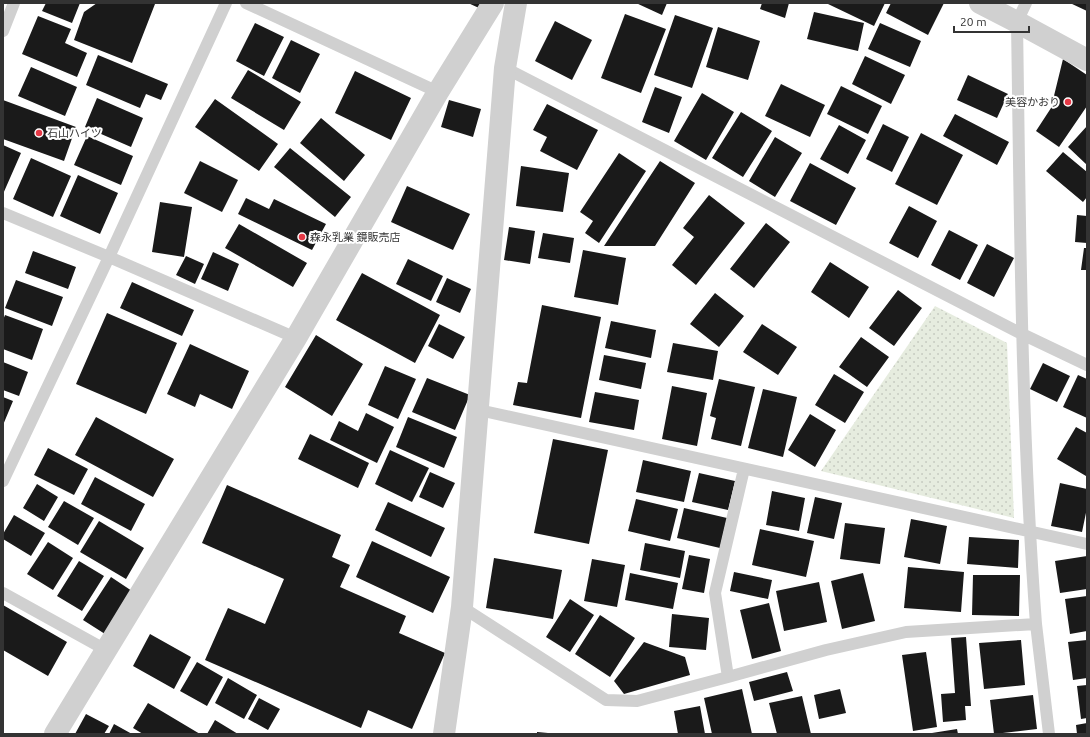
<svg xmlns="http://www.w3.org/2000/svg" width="1090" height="737" viewBox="0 0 1090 737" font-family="Ubuntu,'Noto Sans JP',sans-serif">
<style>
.green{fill:url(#green-dots)}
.building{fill:#1a1a1a}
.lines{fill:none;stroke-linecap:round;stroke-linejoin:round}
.service{stroke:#d0d0d0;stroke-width:12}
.minor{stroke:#d0d0d0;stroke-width:22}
.tertiary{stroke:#d0d0d0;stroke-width:22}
.poi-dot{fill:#e63946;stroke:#fff;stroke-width:1.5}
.labels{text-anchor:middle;stroke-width:4;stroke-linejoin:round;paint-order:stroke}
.poi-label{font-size:11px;fill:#333;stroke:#fff;text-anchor:start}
</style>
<defs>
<pattern id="green-dots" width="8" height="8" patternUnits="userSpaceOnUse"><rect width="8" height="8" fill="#e6ecdf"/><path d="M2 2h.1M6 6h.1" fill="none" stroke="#c6cbc0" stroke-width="1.8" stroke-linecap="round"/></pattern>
</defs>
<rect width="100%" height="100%" fill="#fff"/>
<path class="green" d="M935,306l72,37 7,175 -193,-47z"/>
<path class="building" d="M46,3h34l-8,20 -30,-12z
M97,3l58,1 -23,59 -58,-23 10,-28z
M468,3h13l-2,5z
M636,3h31l-5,12z
M762,3h27l-4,15 -25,-9z
M828,3h57l-11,23 -46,-22z
M891,3h53l-16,32 -42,-22z
M1070,3h17v8z
M814,12l50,11 -6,28 -51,-12z
M625,14l41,15 -25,64 -40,-15z
M675,15l38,13 -21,60 -38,-13z
M38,16l33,13 -6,14 22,10 -10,24 -55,-23z
M555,21l37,19 -20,40 -37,-19z
M255,23l29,14 -20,39 -28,-15z
M880,23l41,18 -11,26 -42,-18z
M718,27l42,14 -12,39 -42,-13z
M291,40l29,14 -20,39 -28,-15z
M98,55l70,29 -7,16 -15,-6 -6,14 -54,-23z
M865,56l40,19 -14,29 -39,-20z
M1063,59l24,16v31l-28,41 -23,-16 15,-23z
M31,67l46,20 -12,29 -47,-20z
M248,70l53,32 -17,28 -53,-32z
M355,71l56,27 -20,42 -56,-27z
M968,75l40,19 -11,24 -40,-18z
M781,84l44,21 -15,32 -45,-21z
M841,86l41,20 -14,28 -41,-20z
M655,87l27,10 -13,36 -27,-11z
M702,93l32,19 -28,48 -32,-19z
M97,98l46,20 -12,29 -46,-20z
M215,99l63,45 -19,27 -64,-44z
M3,100l73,27 -12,34 -61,-22z
M449,100l32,9 -8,28 -32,-10z
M547,104l51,26 -21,40 -37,-19 7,-14 -14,-7z
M741,112l31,19 -29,46 -31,-19z
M955,114l54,28 -12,23 -54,-29z
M321,118l44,37 -21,26 -44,-38z
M883,124l26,13 -17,35 -26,-13z
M839,125l27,15 -18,34 -28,-15z
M1087,126v39l-19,-18z
M921,133l42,22 -26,50 -42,-21z
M87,136l46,20 -12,29 -47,-20z
M775,137l27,16 -27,44 -26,-16z
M3,145l18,8 -18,41z
M290,148l61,49 -16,20 -61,-50z
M1063,152l24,20v25l-4,5 -37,-31z
M619,153l27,18 -47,72 -14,-10 8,-12 -13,-9z
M31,158l40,18 -18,41 -40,-18z
M200,161l38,19 -16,32 -38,-19z
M660,161l35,22 -40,63h-51z
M810,163l46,25 -20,37 -46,-24z
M521,166l48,7 -6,39 -47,-6z
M78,175l40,18 -18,41 -40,-18z
M407,186l63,28 -17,36 -62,-28z
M709,195l36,28 -49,62 -24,-20 22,-28 -11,-9z
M246,198l23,11 5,-10 52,25 -14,26 -74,-36z
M160,202l32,5 -8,50 -32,-5z
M909,206l28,15 -19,37 -29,-15z
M1077,215l10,1v27l-12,-1z
M766,223l24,19 -36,46 -24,-19z
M239,224l68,39 -14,24 -68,-39z
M509,227l26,4 -5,33 -26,-4z
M949,230l29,15 -18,35 -29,-15z
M543,233l31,5 -4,25 -32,-5z
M987,244l27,14 -20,39 -27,-14z
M1084,248h3v22h-6z
M583,250l43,8 -8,47 -44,-8z
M33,251l43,16 -8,22 -43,-16z
M213,252l26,12 -11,27 -27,-12z
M186,256l18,8 -9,20 -19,-9z
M408,259l35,17 -12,25 -35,-17z
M830,262l39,25 -20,31 -38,-26z
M362,273l78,42 -25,48 -79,-43z
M447,278l24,11 -11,24 -24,-11z
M16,280l47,17 -11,29 -47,-18z
M132,282l62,28 -12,26 -62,-28z
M898,290l24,18 -28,38 -25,-18z
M715,293l29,23 -25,31 -29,-23z
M542,305l59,12 -20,101 -68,-13 5,-23 9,1z
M107,313l70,30 -31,71 -70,-30z
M5,315l38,14 -11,31 -29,-11v-29z
M611,321l45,9 -5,28 -46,-10z
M439,324l26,13 -12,22 -25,-13z
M762,324l35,23 -19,28 -35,-23z
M316,335l47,29 -31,52 -47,-29z
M861,337l28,20 -22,30 -28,-20z
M673,343l45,8 -5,29 -46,-8z
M190,344l59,27 -17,38 -32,-15 -5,13 -28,-13z
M604,355l42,8 -5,26 -42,-9z
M3,362l25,10 -9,24 -16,-6z
M1043,363l27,13 -13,26 -27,-13z
M385,366l31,13 -18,40 -30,-14z
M834,374l30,18 -19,31 -30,-18z
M1078,375l9,4v39l-24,-11z
M427,378l43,17 -15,35 -43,-18z
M719,379l36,8 -14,59 -30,-7 5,-21 -6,-2z
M672,386l35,7 -10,53 -35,-7z
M763,389l34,8 -14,60 -35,-9z
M595,392l44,8 -5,30 -45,-8z
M3,397l10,4 -10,24z
M366,413l28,14 -17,36 -47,-23 9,-19 19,10z
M810,414l26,16 -21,37 -27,-17z
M96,417l78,42 -21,38 -78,-42z
M408,417l49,20 -13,31 -48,-21z
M1076,427l11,6v41l-1,2 -29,-17z
M310,434l59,29 -11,25 -60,-29z
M553,439l55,11 -19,94 -55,-11z
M48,448l40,21 -14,26 -40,-20z
M390,450l39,18 -17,34 -37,-18z
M643,460l48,11 -7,31 -48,-10z
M430,472l25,11 -12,25 -24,-11z
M699,473l36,8 -7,29 -36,-8z
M95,477l50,27 -14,27 -50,-27z
M1060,483l27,6v19l-5,24 -31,-6z
M37,484l21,13 -14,24 -21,-13z
M227,485l114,50 -9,22 18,8 -10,22 66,29 -7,17 46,20 -33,76 -44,-19 -7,18 -156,-68 23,-52 37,16 19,-45 -82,-36z
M772,491l33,7 -6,33 -33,-6z
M815,497l27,6 -8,36 -27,-6z
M636,499l42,10 -8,32 -42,-10z
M64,501l30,17 -16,27 -30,-18z
M388,502l57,26 -14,29 -56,-27z
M684,508l43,10 -7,30 -43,-10z
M14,515l31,18 -14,23 -28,-17v-5z
M911,519l36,7 -7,38 -36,-7z
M99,521l45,27 -18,31 -46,-27z
M845,523l40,5 -5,36 -40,-5z
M760,529l54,12 -8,36 -54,-12z
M969,537l50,3 -1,28 -51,-4z
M372,541l78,36 -17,36 -77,-36z
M48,542l25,16 -20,32 -26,-16z
M645,543l40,8 -5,27 -40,-8z
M689,555l21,4 -6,34 -22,-4z
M1087,556v33l-27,4 -5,-32z
M494,558l68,12 -9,49 -67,-11z
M592,559l33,6 -8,42 -33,-6z
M79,561l25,15 -22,35 -25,-15z
M908,567l56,5 -3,40 -57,-4z
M734,572l38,8 -4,19 -38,-8z
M630,573l48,10 -5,26 -48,-9z
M863,573l12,48 -33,8 -11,-48z
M973,575h47l-1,41 -47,-1z
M111,577l21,14 -27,43 -22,-14z
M819,582l8,40 -43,9 -8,-40z
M1087,596v35l-17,3 -5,-35z
M570,599l24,16 -24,37 -24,-15z
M769,603l12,48 -29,8 -12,-49z
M3,605l64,37 -19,34 -45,-26z
M672,614l37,4 -3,32 -37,-3z
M600,615l35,23 -25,39 -35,-23z
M150,634l41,23 -17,32 -41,-23z
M966,637l5,69h-6l1,14 -23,2 -2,-28 14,-1 -4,-55z
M1021,640l4,45 -41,4 -5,-46z
M1087,640v38l-14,2 -5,-38z
M644,642l41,15 5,18 -66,19 -10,-13z
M926,652l11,75 -24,4 -11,-76z
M197,662l26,15 -16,29 -27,-15z
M787,672l6,19 -39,10 -5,-19z
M228,678l29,17 -13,24 -29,-16z
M1087,685v33l-6,1 -4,-33z
M742,689l10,45h-40l-8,-36z
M840,689l6,24 -27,6 -5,-24z
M1033,695l4,34 -43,5 -4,-34z
M802,696l9,38h-34l-8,-31z
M259,698l21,11 -12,21 -20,-11z
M148,703l52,31h-57l-10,-6z
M700,706l5,28h-27l-4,-23z
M86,714l23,12 -5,8h-29z
M215,720l23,14h-31z
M1087,723v11h-10l-1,-9z
M114,724l18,10h-23z
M957,729l1,5h-26v-1z
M537,732l11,1 -1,1h-10z"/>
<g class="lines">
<path class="service" d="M246,3l192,89
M3,31l11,-28
M505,68l517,266 65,31
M3,213l106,44 187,81
M479,410l608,134
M3,481l106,-224 117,-254
M3,593l103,57
M462,607l144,93 31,1 91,-24 98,-27 80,-18 130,-8c-15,-201 -16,-402 -19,-602l9,-19
M1036,624l13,110
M728,677l-13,-84 29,-124"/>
<path class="minor" d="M980,3l37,19 70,38
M55,734l241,-396 142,-246 55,-89"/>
<path class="tertiary" d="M444,734l18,-127 43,-539 11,-65"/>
</g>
<g class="poi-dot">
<circle cx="1068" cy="102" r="4"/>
<circle cx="39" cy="133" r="4"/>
<circle cx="302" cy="237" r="4"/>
</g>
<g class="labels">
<g class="poi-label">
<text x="1060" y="106" text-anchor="end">美容かおり</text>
<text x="47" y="137">石山ハイツ</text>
<text x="310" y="241">森永乳業 鏡販売店</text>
</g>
</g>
<rect width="1090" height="737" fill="none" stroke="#333333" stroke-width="8"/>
<path d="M954 26v6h75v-6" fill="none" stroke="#333333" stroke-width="2"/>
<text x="960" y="26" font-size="12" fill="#333333" stroke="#ffffff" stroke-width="3" paint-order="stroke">20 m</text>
</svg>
